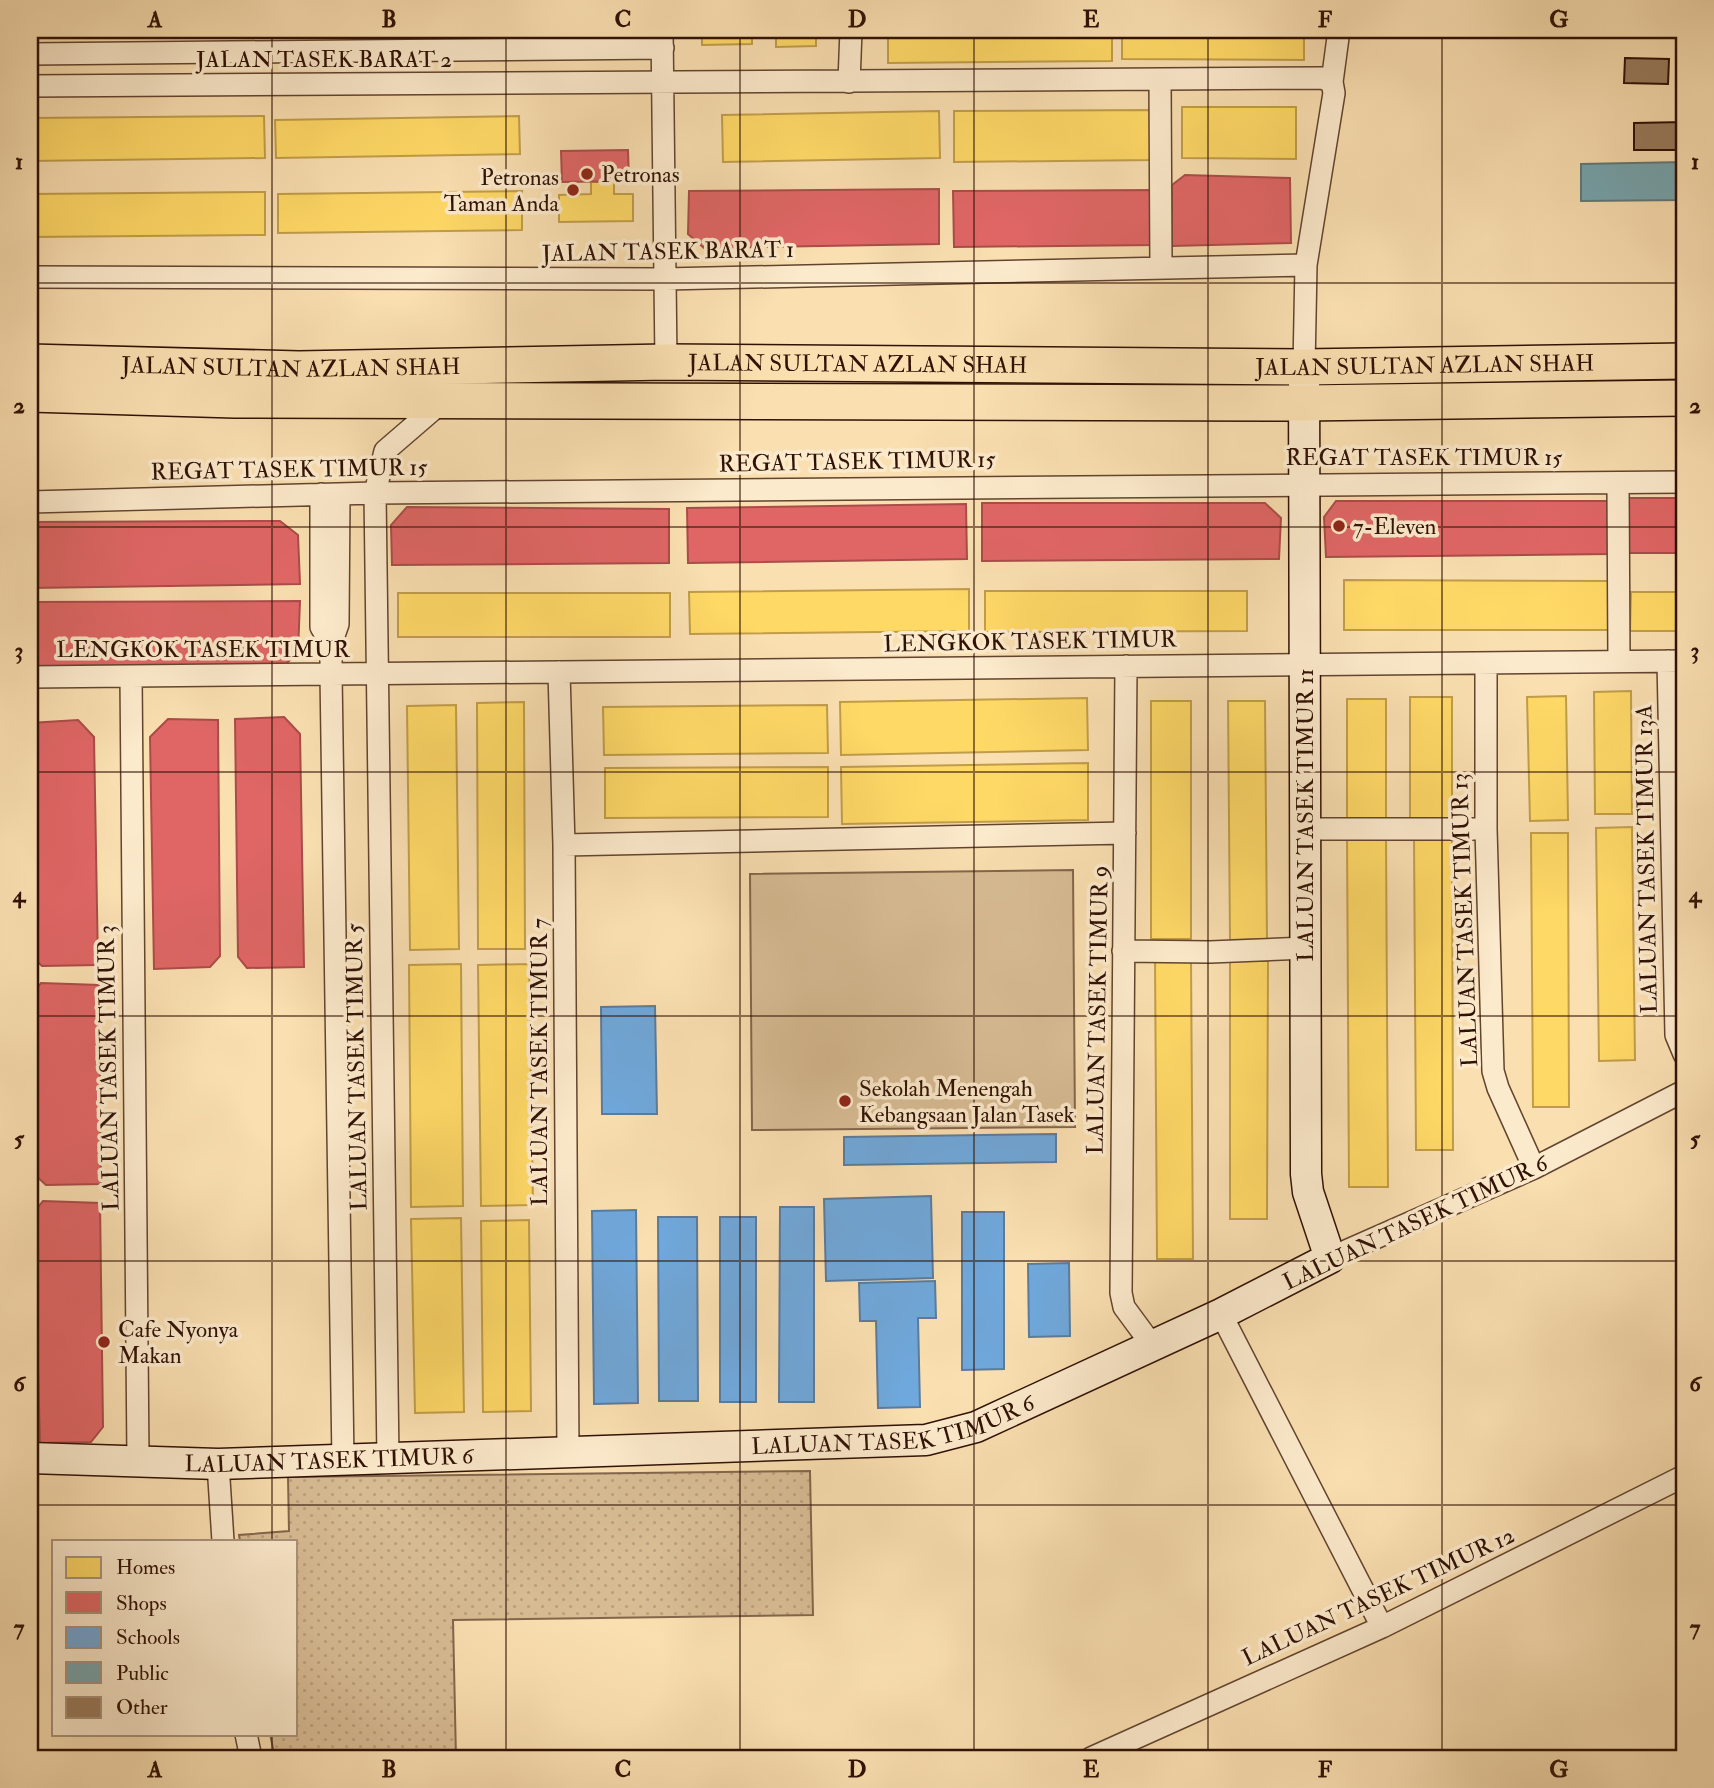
<svg xmlns="http://www.w3.org/2000/svg" width="1714" height="1788" viewBox="0 0 1714 1788" font-family="'IM FELL Double Pica',serif">
<style>
.grass{fill:url(#grass-dots);stroke:#84664c;stroke-width:2}
.garden{fill:#d8bc94;stroke:#84664c;stroke-width:2}
.homes{fill:#ffd966;stroke:#c19d49;stroke-width:2}
.shops{fill:#e06666;stroke:#ab4c49;stroke-width:2}
.schools{fill:#6fa8dc;stroke:#5c7b9b;stroke-width:2}
.public{fill:#76a5af;stroke:#61797c;stroke-width:2}
.building{fill:#997c5e;stroke:#301104;stroke-width:2}
.lines{fill:none;stroke-linecap:round;stroke-linejoin:round}
.street-casing{stroke:#62442f;stroke-width:24}
.secondary-casing{stroke:#301104;stroke-width:33}
.primary-casing{stroke:#301104;stroke-width:38}
.street{stroke:#fceacc;stroke-width:21}
.secondary{stroke:#fceacc;stroke-width:30}
.primary{stroke:#fadfb1;stroke-width:35}
.grid{fill:none;stroke:#301104;stroke-width:2;stroke-opacity:0.55}
.poi-dot{fill:#8f2418;stroke:#fceacc;stroke-width:2.5}
.labels{text-anchor:middle;stroke-width:7;stroke-linejoin:round;paint-order:stroke}
.street-label{font-size:23px;fill:#301104;stroke:#fceacc}
.poi-label{font-size:23px;fill:#301104;stroke:#fceacc;text-anchor:start}
.neatline{fill:none;stroke:#301104;stroke-width:2.5}
.grid-label{font-size:23px;text-anchor:middle;font-weight:bold;fill:#301104}
</style>
<defs>
<pattern id="grass-dots" width="8" height="8" patternUnits="userSpaceOnUse" patternTransform="scale(1.75)"><rect width="8" height="8" fill="#d8bc94"/><path d="M2 2h.1M6 6h.1" fill="none" stroke="#baa17e" stroke-width="1.8" stroke-linecap="round"/></pattern>
</defs>
<rect width="100%" height="100%" fill="#fadfb1"/>
<filter id="stains"><feTurbulence type="fractalNoise" baseFrequency=".00286" numOctaves="4"/><feColorMatrix values="0 0 0 0 .2 0 0 0 0 .09 0 0 0 0 .02 0 0 0 .5 -.17"/></filter>
<radialGradient id="worn" r=".72"><stop offset=".6" stop-color="#630" stop-opacity="0"/><stop offset="1" stop-color="#630" stop-opacity=".3"/></radialGradient>
<path class="grass" d="M810,1471l3,144 -360,5 3,138h-181l-5,-24h26v-193h-56l-1,-6 50,-4 -1,-54z"/>
<path class="garden" d="M1073,870l2,257 -323,3 -2,-256z"/>
<path class="homes" d="M702,30h50v14l-50,1z
M776,30h40v16l-40,1z
M888,30h224v31l-224,2z
M1122,30h182v30l-182,-1z
M1182,107h114v52l-114,-1z
M1154,110v50l-200,2v-51z
M939,111l1,47 -217,4 -1,-47z
M264,116l1,42 -235,3v-43z
M519,116l1,38 -244,4 -1,-38z
M591,182h23v12h19v27l-74,1v-27l32,-1z
M522,191v39l-244,3v-39z
M265,192v43l-235,2v-43z
M1344,580l270,1v49h-270z
M969,589v42l-279,3 -1,-42z
M985,591h262v40l-262,1z
M1631,592h53v39h-54z
M398,593h272v44h-272z
M1631,691l1,123h-37l-1,-122z
M1566,696l2,124 -38,1 -3,-124z
M1410,697h42v123h-42z
M1087,698l1,52 -247,5 -1,-53z
M1347,699h39v121h-39z
M1151,701h40v238h-40z
M1228,701h37l2,238 -37,1z
M524,702l1,247h-47l-1,-246z
M456,705l3,244 -49,1 -3,-244z
M827,705l1,48 -224,2 -1,-48z
M1088,763v57l-246,4 -1,-57z
M828,767v50l-223,1v-50z
M1632,827l3,233 -36,1 -3,-233z
M1531,833h37l1,274h-36z
M1414,835h38l1,315h-37z
M1347,836h39l2,351h-39z
M1155,958h36l2,301h-36z
M1230,961h38l-1,258h-37z
M461,964l2,242 -52,1 -2,-242z
M529,964l4,241 -52,1 -3,-241z
M461,1218l3,194 -49,1 -4,-194z
M529,1220l2,191 -48,1 -2,-191z"/>
<path class="shops" d="M628,150l1,31 -67,1 -1,-31z
M1185,175l105,3 1,65 -119,3v-61z
M939,189v55l-235,4 -16,-14 1,-43z
M1154,190l1,55 -201,2 -1,-56z
M1629,498h55v55h-55z
M1336,501h276l-2,53 -284,3 -2,-40z
M982,503h283l16,15 -2,41 -297,2z
M966,504l1,55 -279,4 -1,-55z
M407,507l262,2v54l-277,2 -1,-40z
M280,521l18,14 2,49 -270,4v-66z
M300,601l-2,51 -13,13 -255,1v-64z
M284,717l16,17 4,233 -57,1 -9,-11 -3,-238z
M168,719l50,1 2,236 -10,11 -56,2 -4,-232z
M78,720l16,17 4,228 -56,1 -11,-10 -1,-233z
M41,983l58,2 2,199 -55,1 -12,-11 -2,-179z
M43,1201l57,2 3,224 -12,15 -51,1 -6,-231z"/>
<path class="schools" d="M655,1006l2,108h-55l-1,-107z
M1056,1134v28l-212,3v-28z
M931,1196l2,82 -107,3 -2,-82z
M780,1207h34v195h-35z
M636,1210l2,193 -44,1 -2,-193z
M962,1212h42v157l-42,1z
M658,1217h39l1,184h-39z
M720,1217h36v185h-36z
M1069,1263l1,73 -41,1 -1,-73z
M935,1281l1,37h-18l2,89 -42,1 -2,-87h-16l-1,-38z"/>
<path class="public" d="M1684,162v38l-103,1v-37z"/>
<path class="building" d="M1625,58l44,1 -1,25 -44,-1z
M1683,122v28h-49v-27z"/>
<g class="lines">
<g class="street-casing">
<path id="street" d="M662,30l4,332
M30,54l633,-6
M1160,80l1,188
M849,82l2,-52
M30,86l1292,-8 10,4
M30,277l635,2 641,-14
M1304,367l2,-102 28,-172 -2,-11 7,-52
M1618,483l1,178
M321,494v133l10,17
M339,494l-1,130 -7,20v30l12,787
M30,502l345,-9 1309,-11
M1668,661l8,374 8,19
M1486,663v166l7,242 5,17 36,80
M1126,666l-5,627 3,14 28,38
M559,672l5,173 4,608
M131,676l7,783
M30,677l1654,-16
M1305,829h181
M564,845l561,-12
M1123,951l87,1 96,-4
M1330,1258l204,-90 150,-77
M1221,1314l161,313
M388,1459l-13,-966 10,-42 58,-50
M218,1464l5,77
M246,1734l5,24
M1091,1758l291,-131 302,-151"/>
</g>
<g class="secondary-casing">
<g id="secondary">
<path id="s1" d="M30,1458l188,6 708,-24 50,-13 245,-113 109,-56 -22,-66 -2,-18 -2,-807"/>
</g>
</g>
<g class="primary-casing">
<g id="primary">
<path id="s2" d="M30,362l269,7 367,-7 638,5 380,-6"/>
<path d="M30,394l205,6 1069,3 380,-5"/>
</g>
</g>
<use href="#street" class="street"/>
<use href="#secondary" class="secondary"/>
<use href="#primary" class="primary"/>
</g>
<path class="grid" d="M272,30v1511M506,30v1728M740,30v1728M974,30v1728M1208,30v1728M1442,30v1728M30,283h1654M30,527h1654M30,772h1654M30,1016h1654M30,1261h1654M30,1505h1654M272,1734v24"/>
<g class="poi-dot">
<circle cx="587" cy="174" r="7"/>
<circle cx="573" cy="190" r="7"/>
<circle cx="1339" cy="526" r="7"/>
<circle cx="845" cy="1101" r="7"/>
<circle cx="104" cy="1342" r="7"/>
</g>
<g class="labels">
<g class="street-label">
<text x="324" y="67">JALAN TASEK BARAT 2</text>
<text transform="translate(668 251) rotate(-1)" y="8">JALAN TASEK BARAT 1</text>
<text dy="8" stroke="none"><textPath href="#s2" startOffset="828">JALAN SULTAN AZLAN SHAH</textPath></text>
<text dy="8" stroke="none"><textPath href="#s2" startOffset="1395">JALAN SULTAN AZLAN SHAH</textPath></text>
<text dy="8" stroke="none"><textPath href="#s2" startOffset="261">JALAN SULTAN AZLAN SHAH</textPath></text>
<text x="1424" y="465">REGAT TASEK TIMUR 15</text>
<text transform="translate(857 461) rotate(-1)" y="8">REGAT TASEK TIMUR 15</text>
<text transform="translate(289 469) rotate(-1)" y="8">REGAT TASEK TIMUR 15</text>
<text transform="translate(1030 641) rotate(-1)" y="8">LENGKOK TASEK TIMUR</text>
<text x="203" y="657">LENGKOK TASEK TIMUR</text>
<text transform="translate(1305 815) rotate(-90)" y="8">LALUAN TASEK TIMUR 11</text>
<text transform="translate(1646 859) rotate(-91)" y="8">LALUAN TASEK TIMUR 13A</text>
<text transform="translate(1464 920) rotate(-92)" y="8">LALUAN TASEK TIMUR 13</text>
<text transform="translate(1097 1010) rotate(-89)" y="8">LALUAN TASEK TIMUR 9</text>
<text transform="translate(539 1062) rotate(-90)" y="8">LALUAN TASEK TIMUR 7</text>
<text transform="translate(356 1067) rotate(-91)" y="8">LALUAN TASEK TIMUR 5</text>
<text transform="translate(108 1068) rotate(-91)" y="8">LALUAN TASEK TIMUR 3</text>
<text transform="translate(1415 1222) rotate(-25)" y="8">LALUAN TASEK TIMUR 6</text>
<text dy="8" stroke="none"><textPath href="#s1" startOffset="866">LALUAN TASEK TIMUR 6</textPath></text>
<text dy="8" stroke="none"><textPath href="#s1" startOffset="299">LALUAN TASEK TIMUR 6</textPath></text>
<text transform="translate(1378 1596) rotate(-25)" y="8">LALUAN TASEK TIMUR 12</text>
</g>
<g class="poi-label">
<text x="601" y="182">Petronas</text>
<text x="559" y="185" text-anchor="end">Petronas<tspan x="559" dy="26">Taman Anda</tspan></text>
<text x="1353" y="534">7-Eleven</text>
<text x="859" y="1096">Sekolah Menengah<tspan x="859" dy="26">Kebangsaan Jalan Tasek</tspan></text>
<text x="118" y="1337">Cafe Nyonya<tspan x="118" dy="26">Makan</tspan></text>
</g>
</g>
<rect width="1714" height="1788" fill="none" stroke="#fadfb1" stroke-width="77"/>
<rect x="52" y="1540" width="245" height="196" fill="#fceacc" stroke="#aa937c" stroke-width="2"/>
<rect x="66" y="1557" width="35" height="21" fill="#ffd966" stroke="#aa937c" stroke-width="2"/>
<text x="116" y="1574" font-size="21" fill="#301104">Homes</text>
<rect x="66" y="1592" width="35" height="21" fill="#e06666" stroke="#aa937c" stroke-width="2"/>
<text x="116" y="1610" font-size="21" fill="#301104">Shops</text>
<rect x="66" y="1627" width="35" height="21" fill="#6fa8dc" stroke="#aa937c" stroke-width="2"/>
<text x="116" y="1644" font-size="21" fill="#301104">Schools</text>
<rect x="66" y="1662" width="35" height="21" fill="#76a5af" stroke="#aa937c" stroke-width="2"/>
<text x="116" y="1680" font-size="21" fill="#301104">Public</text>
<rect x="66" y="1697" width="35" height="21" fill="#997c5e" stroke="#aa937c" stroke-width="2"/>
<text x="116" y="1714" font-size="21" fill="#301104">Other</text>
<rect x="38" y="38" width="1638" height="1712" class="neatline"/>
<g class="grid-label">
<text x="155" y="27">A</text>
<text x="389" y="27">B</text>
<text x="623" y="27">C</text>
<text x="857" y="27">D</text>
<text x="1091" y="27">E</text>
<text x="1325" y="27">F</text>
<text x="1559" y="27">G</text>
<text x="19" y="169">1</text>
<text x="1695" y="169">1</text>
<text x="19" y="413">2</text>
<text x="1695" y="413">2</text>
<text x="19" y="658">3</text>
<text x="1695" y="658">3</text>
<text x="19" y="902">4</text>
<text x="1695" y="902">4</text>
<text x="19" y="1146">5</text>
<text x="1695" y="1146">5</text>
<text x="19" y="1391">6</text>
<text x="1695" y="1391">6</text>
<text x="19" y="1635">7</text>
<text x="1695" y="1635">7</text>
<text x="155" y="1777">A</text>
<text x="389" y="1777">B</text>
<text x="623" y="1777">C</text>
<text x="857" y="1777">D</text>
<text x="1091" y="1777">E</text>
<text x="1325" y="1777">F</text>
<text x="1559" y="1777">G</text>
</g>
<rect width="100%" height="100%" filter="url(#stains)"/>
<rect width="100%" height="100%" fill="url(#worn)"/>
</svg>
